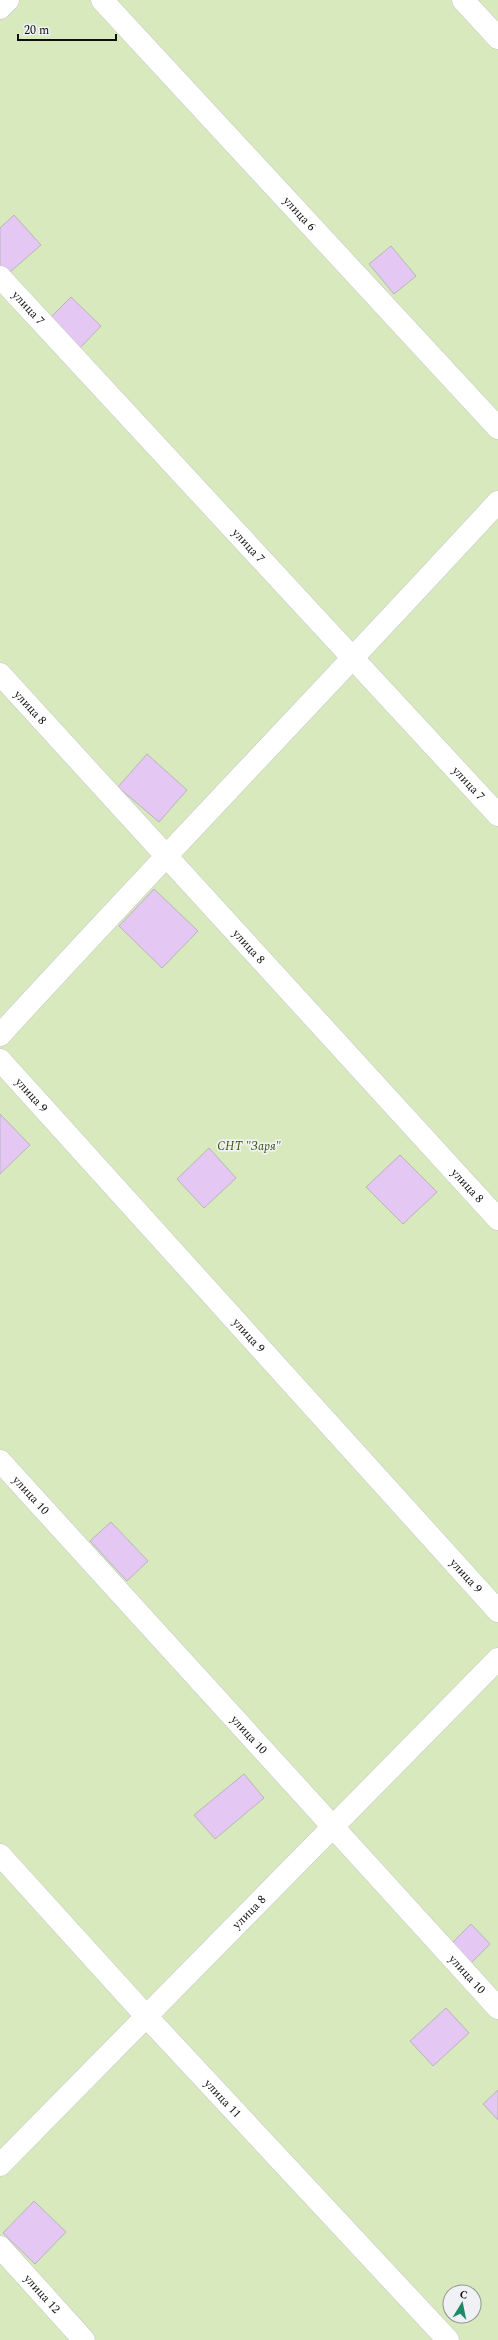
<svg xmlns="http://www.w3.org/2000/svg" width="498" height="2340" viewBox="0 0 498 2340" font-family="Spectral,serif">
<style>
.green{fill:#d7e9bd;fill-rule:evenodd}
.building{fill:#e5c7f4;stroke:#b7b5b8}
.lines{fill:none;stroke-linecap:round;stroke-linejoin:round}
.minor-casing{stroke:#c4c6c9;stroke-width:23}
.minor{stroke:#fff;stroke-width:22}
.labels{text-anchor:middle;stroke-width:3.5;stroke-linejoin:round;paint-order:stroke}
.street-label{font-size:12px;fill:#0e0f10;stroke:#eff1f4}
.park-label{font-size:12px;font-style:italic;fill:#3d5308;stroke:#eff1f4}
</style>
<rect width="100%" height="100%" fill="#eff1f4"/>
<path class="green" d="M0,0h498v2340h-498zM450,2292h24v24h-24z"/>
<path class="building" d="M14,215l27,30 -39,34 -2,-4v-47z
M391,246l25,30 -22,18 -25,-30z
M71,297l30,29 -21,22 -30,-30z
M147,754l40,36 -28,32 -41,-35z
M154,889l44,42 -36,37 -43,-42z
M0,1114l30,31 -30,29z
M209,1148l27,30 -32,30 -27,-29z
M400,1155l37,37 -34,32 -37,-37z
M111,1522l37,39 -21,20 -37,-40z
M244,1774l20,24 -49,41 -21,-24z
M471,1924l19,20 -20,20 -19,-20z
M446,2008l23,25 -36,33 -23,-25z
M498,2090v30l-15,-16z
M34,2201l32,31 -31,32 -32,-31z"/>
<g class="lines">
<g class="minor-casing">
<g id="minor">
<path id="s1" d="M102,0l396,428"/>
<path d="M463,0l35,38"/>
<path d="M0,8l8,-8"/>
<path id="s2" d="M0,277l498,538"/>
<path id="s3" d="M0,674l498,545"/>
<path d="M0,1035c164,-179 333,-354 498,-533"/>
<path id="s4" d="M0,1060l498,551"/>
<path id="s5" d="M0,1461l498,547"/>
<path id="s6" d="M0,1855l147,162 301,323"/>
<path id="s7" d="M0,2165l498,-506"/>
<path id="s8" d="M0,2247l84,93"/>
</g>
</g>
<use href="#minor" class="minor"/>
</g>
<g class="labels">
<g class="street-label">
<text dy="4" stroke="none"><textPath href="#s1" startOffset="291">улица 6</textPath></text>
<text dy="4" stroke="none"><textPath href="#s2" startOffset="42">улица 7</textPath></text>
<text dy="4" stroke="none"><textPath href="#s2" startOffset="366">улица 7</textPath></text>
<text dy="4" stroke="none"><textPath href="#s3" startOffset="45">улица 8</textPath></text>
<text dy="4" stroke="none"><textPath href="#s2" startOffset="690">улица 7</textPath></text>
<text dy="4" stroke="none"><textPath href="#s3" startOffset="369">улица 8</textPath></text>
<text dy="4" stroke="none"><textPath href="#s4" startOffset="47">улица 9</textPath></text>
<text dy="4" stroke="none"><textPath href="#s3" startOffset="693">улица 8</textPath></text>
<text dy="4" stroke="none"><textPath href="#s4" startOffset="371">улица 9</textPath></text>
<text dy="4" stroke="none"><textPath href="#s5" startOffset="46">улица 10</textPath></text>
<text dy="4" stroke="none"><textPath href="#s4" startOffset="695">улица 9</textPath></text>
<text dy="4" stroke="none"><textPath href="#s5" startOffset="370">улица 10</textPath></text>
<text dy="4" stroke="none"><textPath href="#s7" startOffset="355">улица 8</textPath></text>
<text dy="4" stroke="none"><textPath href="#s5" startOffset="694">улица 10</textPath></text>
<text dy="4" stroke="none"><textPath href="#s6" startOffset="330">улица 11</textPath></text>
<text dy="4" stroke="none"><textPath href="#s8" startOffset="63">улица 12</textPath></text>
</g>
<g class="park-label">
<text x="249" y="1150">СНТ "Заря"</text>
</g>
</g>
<g transform="translate(462 2304) rotate(10)"><circle r="19" fill="#eff1f4" stroke="#959799"/>
<path d="M0-3L7 15L0 10L-7 15Z" fill="#1e8967"/>
<text y="-6" font-size="11" font-weight="bold" text-anchor="middle" fill="#0e0f10">С</text>
</g>
<path d="M18 34v6h98v-6" fill="none" stroke="#0e0f10" stroke-width="2"/>
<text x="24" y="34" font-size="12" fill="#0e0f10" stroke="#eff1f4" stroke-width="3" paint-order="stroke">20 m</text>
</svg>
